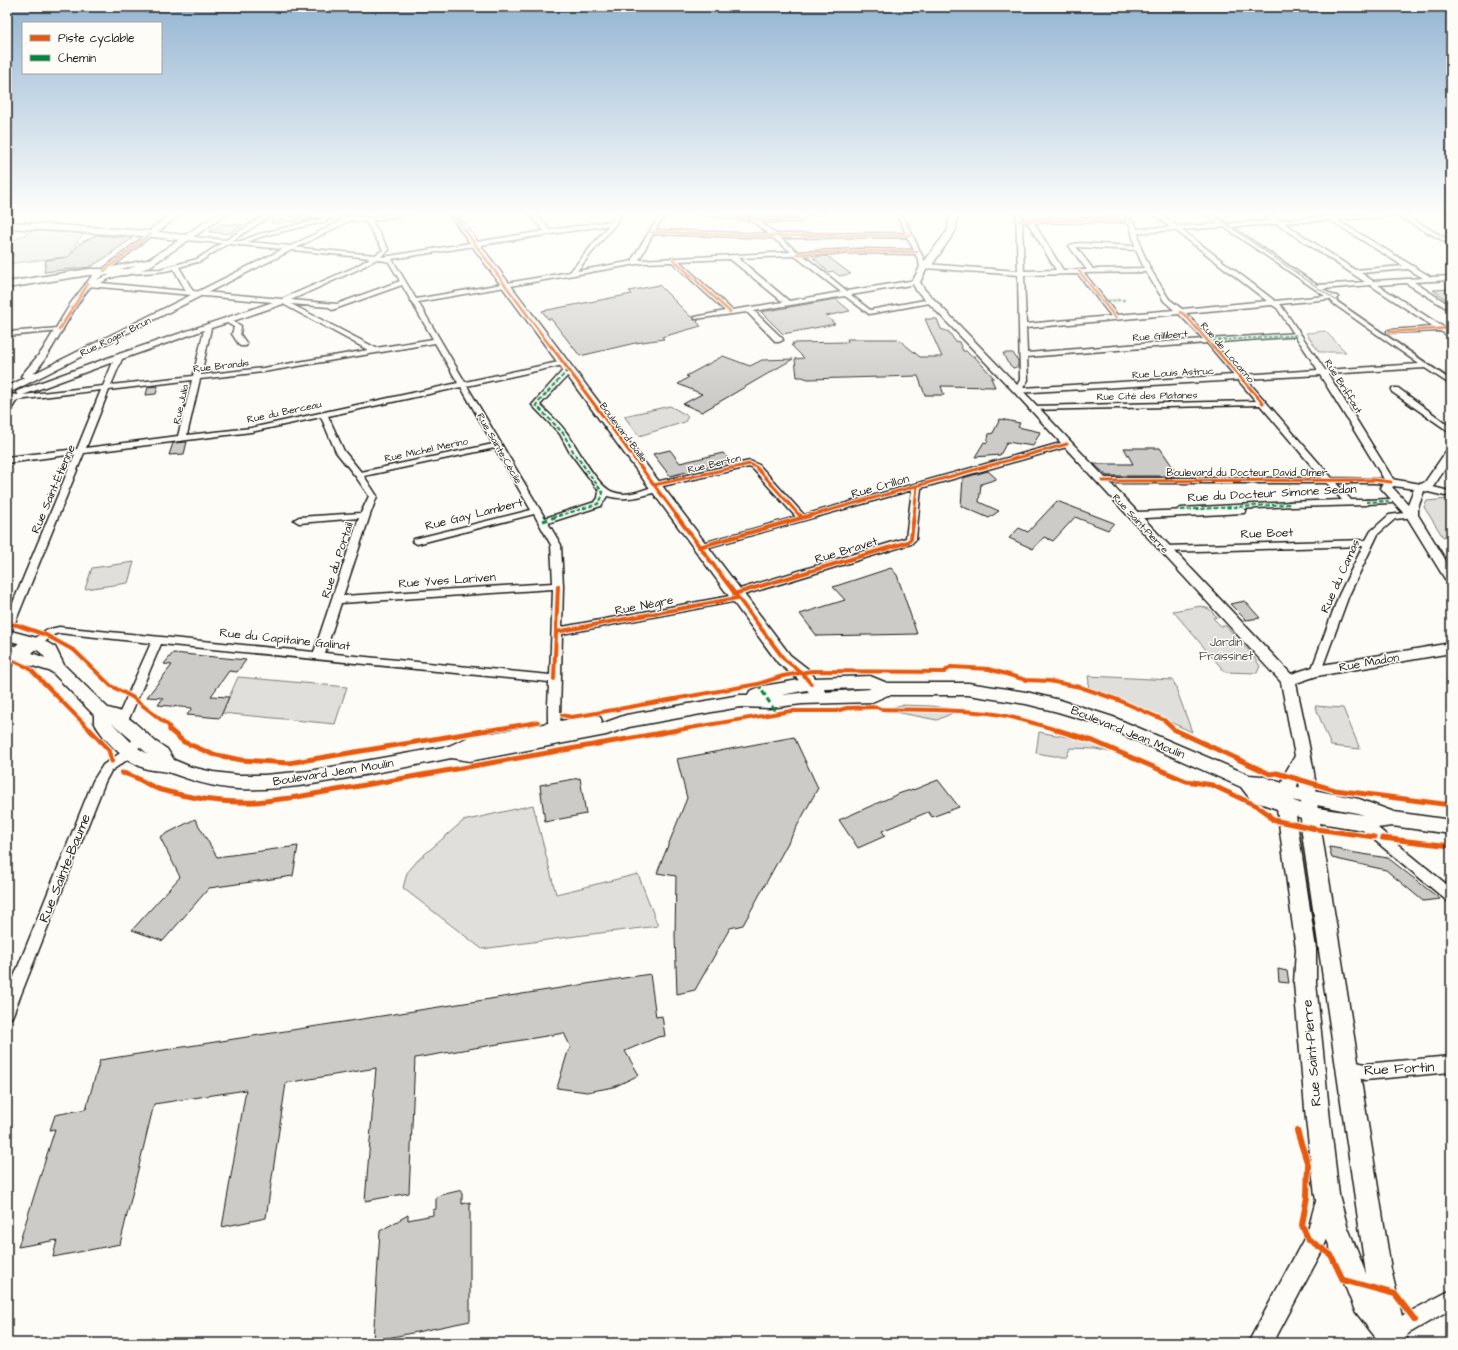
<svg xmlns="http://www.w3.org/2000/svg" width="1458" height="1350" viewBox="0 0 1458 1350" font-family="'Architects Daughter',sans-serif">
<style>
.green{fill:#e0dfdb;stroke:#7e7e7c}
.building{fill:#cccbc8;stroke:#1c1c1c}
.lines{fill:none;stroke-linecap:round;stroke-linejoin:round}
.pedestrian-tunnel{stroke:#dbdad6;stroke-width:5;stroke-dasharray:5 2.5;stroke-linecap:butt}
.pedestrian-casing{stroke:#1c1c1c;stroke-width:3}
.minor-casing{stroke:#1c1c1c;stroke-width:3}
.tertiary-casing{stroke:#1c1c1c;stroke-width:3}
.secondary-casing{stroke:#1c1c1c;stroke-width:3}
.pedestrian{fill:#fdfcf7;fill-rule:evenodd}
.minor{fill:#fdfcf7;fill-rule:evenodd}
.tertiary{fill:#fdfcf7;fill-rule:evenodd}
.secondary{fill:#fdfcf7;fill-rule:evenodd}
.tram{stroke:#1c1c1c;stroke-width:1}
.quiet-far2{stroke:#00873e;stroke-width:1.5;stroke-dasharray:3.5 1.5;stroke-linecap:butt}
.quiet-far1{stroke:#00873e;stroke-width:2;stroke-dasharray:4.5 2;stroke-linecap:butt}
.quiet{stroke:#00873e;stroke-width:3;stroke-dasharray:5.5 3;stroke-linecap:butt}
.cycleway-far4-casing{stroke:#fdfcf7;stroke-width:4}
.cycleway-far3-casing{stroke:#fdfcf7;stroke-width:5}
.cycleway-far2-casing{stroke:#fdfcf7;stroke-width:6}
.cycleway-far1-casing{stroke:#fdfcf7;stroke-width:8}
.cycleway-casing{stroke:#fdfcf7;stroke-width:8}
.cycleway-far4{stroke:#e8590c;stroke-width:2.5}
.cycleway-far3{stroke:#e8590c;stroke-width:3}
.cycleway-far2{stroke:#e8590c;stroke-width:4}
.cycleway-far1{stroke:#e8590c;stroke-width:5}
.cycleway{stroke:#e8590c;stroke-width:6}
.labels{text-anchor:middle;stroke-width:3;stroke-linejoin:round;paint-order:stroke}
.far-street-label{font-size:10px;fill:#1c1c1c;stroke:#fdfcf7}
.street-label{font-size:12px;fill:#1c1c1c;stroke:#fdfcf7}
.park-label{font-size:12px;fill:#575655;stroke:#fdfcf7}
.near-street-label{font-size:14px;fill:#1c1c1c;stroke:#fdfcf7}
</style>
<rect width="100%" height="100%" fill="#fdfcf7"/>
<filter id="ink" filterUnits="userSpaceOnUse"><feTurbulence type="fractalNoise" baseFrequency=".025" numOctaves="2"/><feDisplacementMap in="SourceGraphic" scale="8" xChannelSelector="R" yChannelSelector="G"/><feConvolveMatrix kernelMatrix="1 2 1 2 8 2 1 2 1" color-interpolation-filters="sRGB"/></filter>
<g filter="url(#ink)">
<path class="green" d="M33,230l50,3 -2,1h3l-20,23 -57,7v-5l7,-4 -7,-1v-10z
M1325,331l21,21h-27l-13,-19z
M670,406l18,10 -3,6 -46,14 -15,-20z
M1448,499l3,2v33l-8,3 -19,-30 3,-6z
M134,562l-6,21 -43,6 7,-21z
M1201,606l8,3 8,8 -4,1 8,8h5l25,27 9,13 -3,7 -32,-1 -52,-61z
M1088,676l85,4 19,52 -73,-33 -31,-10 1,-7z
M238,677l109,10 -12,37 -113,-11z
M901,705l30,1 30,4 -71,-2z
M1315,706l28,2 17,41 -29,-3z
M885,710l70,2 -18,8z
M1039,732l44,8 31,13 -19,-4 -25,-1 -3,8h-13l-18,-3z
M533,805l23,89 82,-20 20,52 -82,10 -94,13 -79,-61 4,-15 11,-13 45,-39z"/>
<path class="building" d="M277,213l4,1 36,4 -16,4 -17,-1 -3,2h-10l1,-6z
M222,224l21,1 -14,9 -20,-2z
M96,235l37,3 -22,15h2l-23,14 -46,5 2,-12 22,-3 11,-13z
M818,256h9l24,18 -12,2 -6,-5 -4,1 -16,-14h3z
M659,285l32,32 3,-1v4h5l-2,2 4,4 -39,11 2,2 -29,4 -55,13 -29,-37h-3l-6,-8 90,-17 -3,-3z
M1451,289v14l-18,-13z
M836,299l14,12 -24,5 9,8 -52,10 -22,-22z
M925,319h12l4,10 8,3 6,9 4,1 4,9h3l5,5h3l20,22h-3l4,9 -54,-1 3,9h-19l-7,-19 -110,3 -6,-2h-5l-2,-18 9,-1 -13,-13h3l-2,-2 56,-1 -1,-3h51l22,18h22z
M1003,353h10l5,8v6l-5,1 -6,-6z
M723,356l27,10 12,-6 31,-1 -91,53 -19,-8 19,-10 -24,-10 11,-7 -3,-1z
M158,386l-2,8 -10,1 2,-8z
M1000,419l20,4 -2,4 22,5 -7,14 -26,-4 -7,13 -25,2 9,-15 3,1 2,-9 4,-1z
M187,442l-3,12 -15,1 4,-12z
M1124,448h36l19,28h-72l-13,-12h39z
M670,450l10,13 43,-10 8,8 -61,15 -17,-22z
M988,471l9,8 -16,5 -2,18 20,9 -10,7 -28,-12 2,-28z
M1057,501l57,22 -6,7 -33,-13 -22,24 -9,-4 -11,12 -24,-11 10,-10 9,4z
M891,568l6,7 20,59 -100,2 -17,-22 45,-14 -12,-13z
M1245,601l15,17 -14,2 -16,-16z
M173,653l73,7 -9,12 -8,-1 -18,25 18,1 -9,21 -33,-3 5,-7 -34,-3 5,-7 -16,-1 25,-32 -8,-1z
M794,737l24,51 -75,137 -13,3 -35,62 -18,4 -2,-58 1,-60 -19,-3 30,-75 -10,-39z
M580,778l6,36 -41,8 -5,-37z
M938,780l21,27 -27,10 -4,-5 -46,19 3,5 -27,12 -19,-28 59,-26 15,-5v1z
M195,819l22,38 81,-11 -5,30 -84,12 -46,53 -31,-11 48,-53 -20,-40z
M1329,847l13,2 1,2 45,7 52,41 -17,2 -37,-31 -54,-12z
M1278,969l9,2 2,12 -10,-1z
M650,974l6,43 6,-1 3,20 -7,1 -33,14 14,24 -25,12 -27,5 -30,-4 11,-37 3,-3 -7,-15 -149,25 -6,135 -44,8 11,-133 -90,15 -20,135 -44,9 24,-137 -92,14 -34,140 -67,13 4,-17 -39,7 37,-118 -5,1 5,-15 31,-6 14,-49z
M462,1190v14l8,-2v119l-97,20 7,-110 28,-16v5l25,-5v-5l3,-1v-12l5,-2z"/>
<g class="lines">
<path class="pedestrian-tunnel" d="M1107,301l18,-1"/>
<g class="pedestrian-casing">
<path id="pedestrian" d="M1298,333l3,2 -1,1 -92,7 -3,-2 3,-2z
M1389,499h3v4l-26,1 -4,-2 4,-2z
M1291,502l4,2 -1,2 -113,6 -4,-2 4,-2z"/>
</g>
<g class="minor-casing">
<path id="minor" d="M268,213h7l-74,48 -22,6 14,24 89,8 73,-32 15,-9 -77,-8 -3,-2 1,-1 84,8 8,-5 -17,-28 -85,-9h27l60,5 32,-5h16l-44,8 17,29 -8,6 2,1 161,-26 -16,-18h6l16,17 62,-9 4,-8h6l-6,10 -39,48 56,-10v-3l28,-45h6l-12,17 112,4h2l-17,-13 -67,-8h24l43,4 2,-4h6l-2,5h40v-5h28l-22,3v3l-4,3h-40l16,12 130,-1 -10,-20h6l24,51 92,7 -2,-58h6v6l98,-1 -8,-5h7l16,10 2,6 33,-2 -17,-14h7l17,13 43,-2 -15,-11h7l17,12 3,-2 40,-2 -11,-8h7l11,7 105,-7h34l-14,2 47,26v4l-54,-29 -60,4 94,57 20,-1v4l-37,2 37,24v5l-45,-28 -28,2 73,47v5l-11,-6 -53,2v-2l2,-1 45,-3 -64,-42 -47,4 9,6 5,1 1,1 -2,2 2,3 113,78v5l-26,-17 -97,6 67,108 -4,3 -16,-2h-39l15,17h18l2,2 -2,2 -3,1 -75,2 -5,-3 2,-2 54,-2 -15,-17h-228l-1,-2 4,-3h220l-62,-73 -231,5v-4h3l224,-5 -18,-21 -223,13 -1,-2 6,-11 -2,-105 -92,-7 -1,2 -2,1 -3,-2 -1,-8 -4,-7 -56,-1 -56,2 44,36 69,-11 3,2 -3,2 -65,11 19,15 60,-11 3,2 -3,2 -61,11 -24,-18 -91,15 28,27 1,2 -4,2h-3l-29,-30 -52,7v-2l30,-6 -53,-49 -29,1 -225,39 47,80 98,-21 4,2 -4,2 -96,21 78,132 50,-16 3,-4 1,-7 -30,-40 -9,-17 -28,-29 33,-37h3l4,2 -1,2 -31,33c9,9 19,17 26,27 11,14 30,54 47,60 13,5 27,-1 39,-5l-2,-2 1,-2 99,-22 9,4 45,50 260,-73 3,-1 4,3 -1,2 -149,42 -5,51 -5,5 -171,52 2,2 -5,3 -175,33 -2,82 2,20 -2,3 -4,1 -4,-1c-7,-13 -3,-42 -3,-57l-388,-38 -33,77 -2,3 -4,1 -4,-1 -2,-3 35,-78 -92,-10 -6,2 -27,23h-8l-1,-3 1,-3 28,-22 13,-3 255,25 45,-134 -60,5 -5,-3 5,-3 62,-4 8,-17 -13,-19 -20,-25 -15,-35 -70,15 -167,21 -72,177 -5,3v-16l68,-163 -68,9v-6l70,-8 24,-59 -84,10 -7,11h-3v-8l2,-4 -2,-1v-4l12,1 -3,-2 1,-2 99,-36 157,-53 -185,-16 -3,-2 3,-2h5l8,-4 24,-8 35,-1 37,-10zM1330,220l73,46 -48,4 -71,-47zM1125,222l5,3 5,21 -56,-3 -9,2 -1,1 18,24h-24l-29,-47zM1022,223h6l28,47 -32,1zM1277,224l88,58 -48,3 -85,-58zM609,225l-39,47 -154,27 -24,-40zM1224,227l101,69 -50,5 -93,-71zM1175,230l92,71 -85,8 -13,-10 -18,-29 -10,-22 -3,-15zM653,234l120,4 18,14 -152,8zM907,237l7,13 -55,-1 -61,3 -18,-14zM1076,247l60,3 8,18 -51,1zM795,256l46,36 -52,9 -51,-43zM377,259l12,3 11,19 -63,23 -46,-4 68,-31zM730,259l53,43 -51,8 -53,-49zM174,269l12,22 -85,-8c22,-14 49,-7 73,-14zM1408,269l15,9 -50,3 -12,-8zM1146,272l18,29 10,9 -57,5 -33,-42zM1078,274l33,42 -85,8 -2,-49zM402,285l31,54 -57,9 -85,-44 38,3 3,3zM1330,299l4,5 85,60 -94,6 -45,-66zM283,304l85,46 -105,18 -62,7 10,-47 16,-5 7,4 -2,7 8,12h6l1,-2 -7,-10 1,-8 -8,-5zM1272,305l5,3 41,62 -76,5 -56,-62zM1179,314l24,25 -176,14 -1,-25zM204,330l-11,46 -82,9 11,-26zM435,343l23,40 -207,45 -64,7 13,-56 63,-7zM1207,343l27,32 -211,13 5,-8 -1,-23zM113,362l-10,24 -80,9zM1320,375l64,104 -52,-1 -86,-99zM192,380l-14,56 -92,12 23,-58zM461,387l32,57 -132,28 -17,-21 -16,-35zM495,448l36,62 -117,29 -2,2 5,3 117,-30 17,31 2,38 -210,13 27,-81 7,-19 -13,-20zM749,467l4,2 43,48 -100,28 -2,2 2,2h6l210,-59 -6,48 -176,54 -1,2 1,2 -168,31 1,-41 -2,-41 -13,-22 53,-17 6,-10c19,5 34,1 52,-5l1,-2 -2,-2zM553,589l-3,86 -225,-22 16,-50z
M325,218l2,1v2l-64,15 -24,9 -3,-2 23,-9z
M148,233l5,1 -47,38h-4v-2z
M59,328l4,2 -2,1 -54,5v-4z
M1392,388h6l53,39v6l-59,-41z
M1241,508l3,1 2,2 -2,2 -98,5h-9l-5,-3 5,-3z
M1412,512l5,3 -2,2 -20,2 -17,15 -29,61 -28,76 -1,3h-8l-1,-3 28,-76 24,-49 -197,6 -5,-3 5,-3 200,-6 5,-9 18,-16z
M140,733l4,1 2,3 -12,18 -23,16 -6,11 -91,230 -2,5 -5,2v-25l86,-213 10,-16 23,-16 10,-15z
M1363,818l4,1 84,69v14l-5,-2 -87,-73 -2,-4 2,-4z
M1451,1056v16l-86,8 -22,-7 -3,-5 3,-5 5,-3 17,4z
M1451,1290v19l-45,26 -5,8h-14l-2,-7 7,-15z"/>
</g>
<g class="tertiary-casing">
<path id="tertiary" d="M356,213h9l-358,181v-7l17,-9 -3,-2 21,-25 29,-48 21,-27 16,-8 43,-9 4,2 -1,2c-15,3 -31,4 -45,9 -30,12 -51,77 -76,102l250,-125 -97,-9 -4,-2 1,-2 108,10z
M949,213h8l-1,17 -26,38 -4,2 -6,12 4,7 97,100 270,285 25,-8 135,-23v10l-134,23 -21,7c4,22 28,120 20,136l-6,1 -6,-1 -2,-5 -3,-35 -8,29 -6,2 -6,-2 -2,-4 7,-29 11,-19 -14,-74 -266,-289 -99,-103 -4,-8 8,-15 28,-37z
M1451,449v11l-18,27 16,4 2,2 -2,2 -4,1 -21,-5 -6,17v7l33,54v14l-4,-1 -2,-3 -38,-62 -27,-30 7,-7 4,-1 30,5 4,-2 22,-32zM1394,486l20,3 -6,15 -16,-17z
M29,636l5,2 2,3 -2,3 -22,21 -5,2v-13l17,-16z
M1325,1196l8,3 3,8 -2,15 -3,8 -9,21 -49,92h-25l58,-108c5,-12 6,-24 11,-36z"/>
</g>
<g class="secondary-casing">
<path id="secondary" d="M171,213h10l-23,19 27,3 34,-22h10l-80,54 -23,8h-37l-82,13v-6l82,-13h39l15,-6 36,-23 -35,-4 -137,-8v-6l142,9z
M448,213h8l334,442 18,14 7,9 55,-2 17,7h81l58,9 34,8 53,17 136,58 13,1 26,9 71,14 35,13 57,8v14l-59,-8 -29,4 -43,-7 71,446 16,69 -3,5h-24l-25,-32 -34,-86 -6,-30 -9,-75 -12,-137 2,-34 -19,-140 -26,-9 -10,-13 -140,-62 -43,-13 -32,-8 -58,-9h-80l-16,7 -70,2 -33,4 -29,-1 -111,20 -23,8 -136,26 -19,-3c-33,7 -66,13 -98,19 -38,7 -76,14 -115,12 -24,-1 -47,-9 -70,-17 -8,-2 -16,-1 -24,-4 -20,-8 -40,-27 -50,-46v-7l-42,-43 -29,-9 -16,-9v-11l38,15c-6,-12 -26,-14 -38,-18v-10l34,9 14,8 9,18 44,43 11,3 16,12 21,19 11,7 7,11 17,7 22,5 25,3h26l45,-4 140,-25 20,-9 125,-22 6,2 2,4 -1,3 25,-9 114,-20h8l2,-4 13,-5 36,-6 -21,-17zM868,688l3,1 -46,3 -1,-3zM807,690l2,2 -27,3zM112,723l36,31 -12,-7zM1291,800l66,13 7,2 -53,-8zM1296,816l5,2 1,15 64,441 -19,-49 -8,-30 -9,-75 -14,-137v-34z"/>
</g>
<use href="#pedestrian" class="pedestrian"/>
<use href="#minor" class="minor"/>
<use href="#tertiary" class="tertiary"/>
<use href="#secondary" class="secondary"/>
<path class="tram" d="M1210,213l241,167"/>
<path class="quiet-far2" d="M1102,301l23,-1
M1208,341l90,-6"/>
<path class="quiet-far1" d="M7,409l7,-11
M1366,502l23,-1
M1181,510l110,-6
M558,516l40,-12 3,-5 2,-6 -30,-42 -10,-18 -27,-28 32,-35"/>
<path class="quiet" d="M543,521l18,-6
M758,684l18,29"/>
<g class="cycleway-far4-casing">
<path id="cycleway-far4" d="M452,213l99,134
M688,213l74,7h38
M1019,221l108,-1
M651,232l116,4 143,-1
M797,254l62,-3 58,1
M673,259l57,53
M104,271l46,-37
M1079,271l37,47
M1180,312l5,3 28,32
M59,330l29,-46
M1389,332l62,-4"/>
</g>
<g class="cycleway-far3-casing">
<path id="cycleway-far3" d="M551,346l126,170
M1213,346l50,57
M1102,481l273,-1 16,2
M654,485l96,-21 6,3 44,49
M809,516l258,-72
M914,516l3,-30"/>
</g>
<g class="cycleway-far2-casing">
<path id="cycleway-far2" d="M676,515l108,144 18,14 9,11
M800,515l2,3
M699,547l113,-32
M734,594l174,-52 3,-3 3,-24
M7,624l10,1 29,10 29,16 36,35 21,11 37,29 1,5
M556,632l181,-34
M7,658l22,10 62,63
M554,679l4,-93
M562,715l9,2 14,-2 173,-31 25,-8 29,-5 132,1 7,-5 38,2 37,11 23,1 31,6 38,13 46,20 12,11
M482,731l56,-9
M672,731l119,-20h45l11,-3 29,-1 5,2c38,1 76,0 114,5 22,3 44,11 65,17"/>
</g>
<g class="cycleway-far1-casing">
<path id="cycleway-far1" d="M90,730l19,20 3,11
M170,730l14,12 28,12 29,6 48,3 199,-33
M1057,730l36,11 93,40 26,4 45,21 10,7 6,7 43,9 58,8
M1175,730l95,44 7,-1 58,17 116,15
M122,773c15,2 25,13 39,17 29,8 63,13 94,12 12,-1 24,-3 36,-4l387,-68
M1382,838l69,8"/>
</g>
<g class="cycleway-casing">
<path id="cycleway" d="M1297,1131l11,34 -1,32 -5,28 6,14 23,16 12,25 52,14 20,26"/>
</g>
<use href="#cycleway-far4" class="cycleway-far4"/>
<use href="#cycleway-far3" class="cycleway-far3"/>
<use href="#cycleway-far2" class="cycleway-far2"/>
<use href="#cycleway-far1" class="cycleway-far1"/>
<use href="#cycleway" class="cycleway"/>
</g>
</g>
<linearGradient id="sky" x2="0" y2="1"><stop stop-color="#94b5d2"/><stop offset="0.53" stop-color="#fefefb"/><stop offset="1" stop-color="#fefefb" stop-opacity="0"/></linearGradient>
<rect width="1458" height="402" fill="url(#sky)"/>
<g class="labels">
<g class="far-street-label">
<text transform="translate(1160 335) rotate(-4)" y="4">Rue Gillibert</text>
<text transform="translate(115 336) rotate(-26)" y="4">Rue Roger Brun</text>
<text transform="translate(1228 352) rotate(49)" y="4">Rue de Locarno</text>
<text transform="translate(221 365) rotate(-6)" y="4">Rue Brandis</text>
<text transform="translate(1173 372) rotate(-3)" y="4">Rue Louis Astruc</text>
<text transform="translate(1344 386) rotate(58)" y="4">Rue Briffaut</text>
<text transform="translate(1147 395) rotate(-1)" y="4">Rue Cité des Platanes</text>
<text transform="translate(180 404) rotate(-77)" y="4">Rue Julia</text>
<text transform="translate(284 411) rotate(-12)" y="4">Rue du Berceau</text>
<text transform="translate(624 432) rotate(53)" y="4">Boulevard Baille</text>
<text transform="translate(500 448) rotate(60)" y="4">Rue Sainte-Cécile</text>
<text transform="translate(426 449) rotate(-12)" y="4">Rue Michel Merino</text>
<text transform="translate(714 463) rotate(-13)" y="4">Rue Berton</text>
<text x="1247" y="476">Boulevard du Docteur David Olmer</text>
<text transform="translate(1141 523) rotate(47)" y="4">Rue Saint-Pierre</text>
</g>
<g class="street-label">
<text transform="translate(880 486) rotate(-16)" y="4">Rue Crillon</text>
<text transform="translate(53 489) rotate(-67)" y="4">Rue Saint-Étienne</text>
<text transform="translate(1272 493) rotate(-3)" y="4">Rue du Docteur Simone Sedan</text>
<text transform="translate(474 514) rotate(-14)" y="4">Rue Gay Lambert</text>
<text transform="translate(1267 533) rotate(-2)" y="4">Rue Boet</text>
<text transform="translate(846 550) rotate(-17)" y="4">Rue Bravet</text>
<text transform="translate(337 560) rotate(-72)" y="4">Rue du Portail</text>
<text transform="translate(1340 576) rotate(-66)" y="4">Rue du Camas</text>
<text transform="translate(447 580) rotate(-4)" y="4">Rue Yves Lariven</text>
<text transform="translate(644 605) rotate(-11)" y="4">Rue Nègre</text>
<text transform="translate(285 639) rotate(6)" y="4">Rue du Capitaine Galinat</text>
<text transform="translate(1369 662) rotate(-10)" y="4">Rue Madon</text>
<text transform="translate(1128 732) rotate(22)" y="4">Boulevard Jean Moulin</text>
<text transform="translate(333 772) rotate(-9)" y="4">Boulevard Jean Moulin</text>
</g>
<g class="park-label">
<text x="1226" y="646">Jardin<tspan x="1226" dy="14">Fraissinet</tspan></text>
</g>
<g class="near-street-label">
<text transform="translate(64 868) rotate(-68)" y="5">Rue Sainte-Baume</text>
<text transform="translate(1311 1053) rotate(-95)" y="5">Rue Saint-Pierre</text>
<text transform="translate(1399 1068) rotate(-3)" y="5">Rue Fortin</text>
</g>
</g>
<rect width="1458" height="1350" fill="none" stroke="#fdfcf7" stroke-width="24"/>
<rect x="12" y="12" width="1434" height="1326" fill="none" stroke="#1c1c1c" stroke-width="1.5" filter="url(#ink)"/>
<rect x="22" y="22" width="140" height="52" fill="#fdfcf7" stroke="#a3a29f"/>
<rect x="30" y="35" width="20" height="6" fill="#e8590c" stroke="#a3a29f"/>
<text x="58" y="42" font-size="12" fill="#1c1c1c">Piste cyclable</text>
<rect x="30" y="55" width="20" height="6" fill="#00873e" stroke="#a3a29f"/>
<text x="58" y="62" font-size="12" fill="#1c1c1c">Chemin</text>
</svg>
